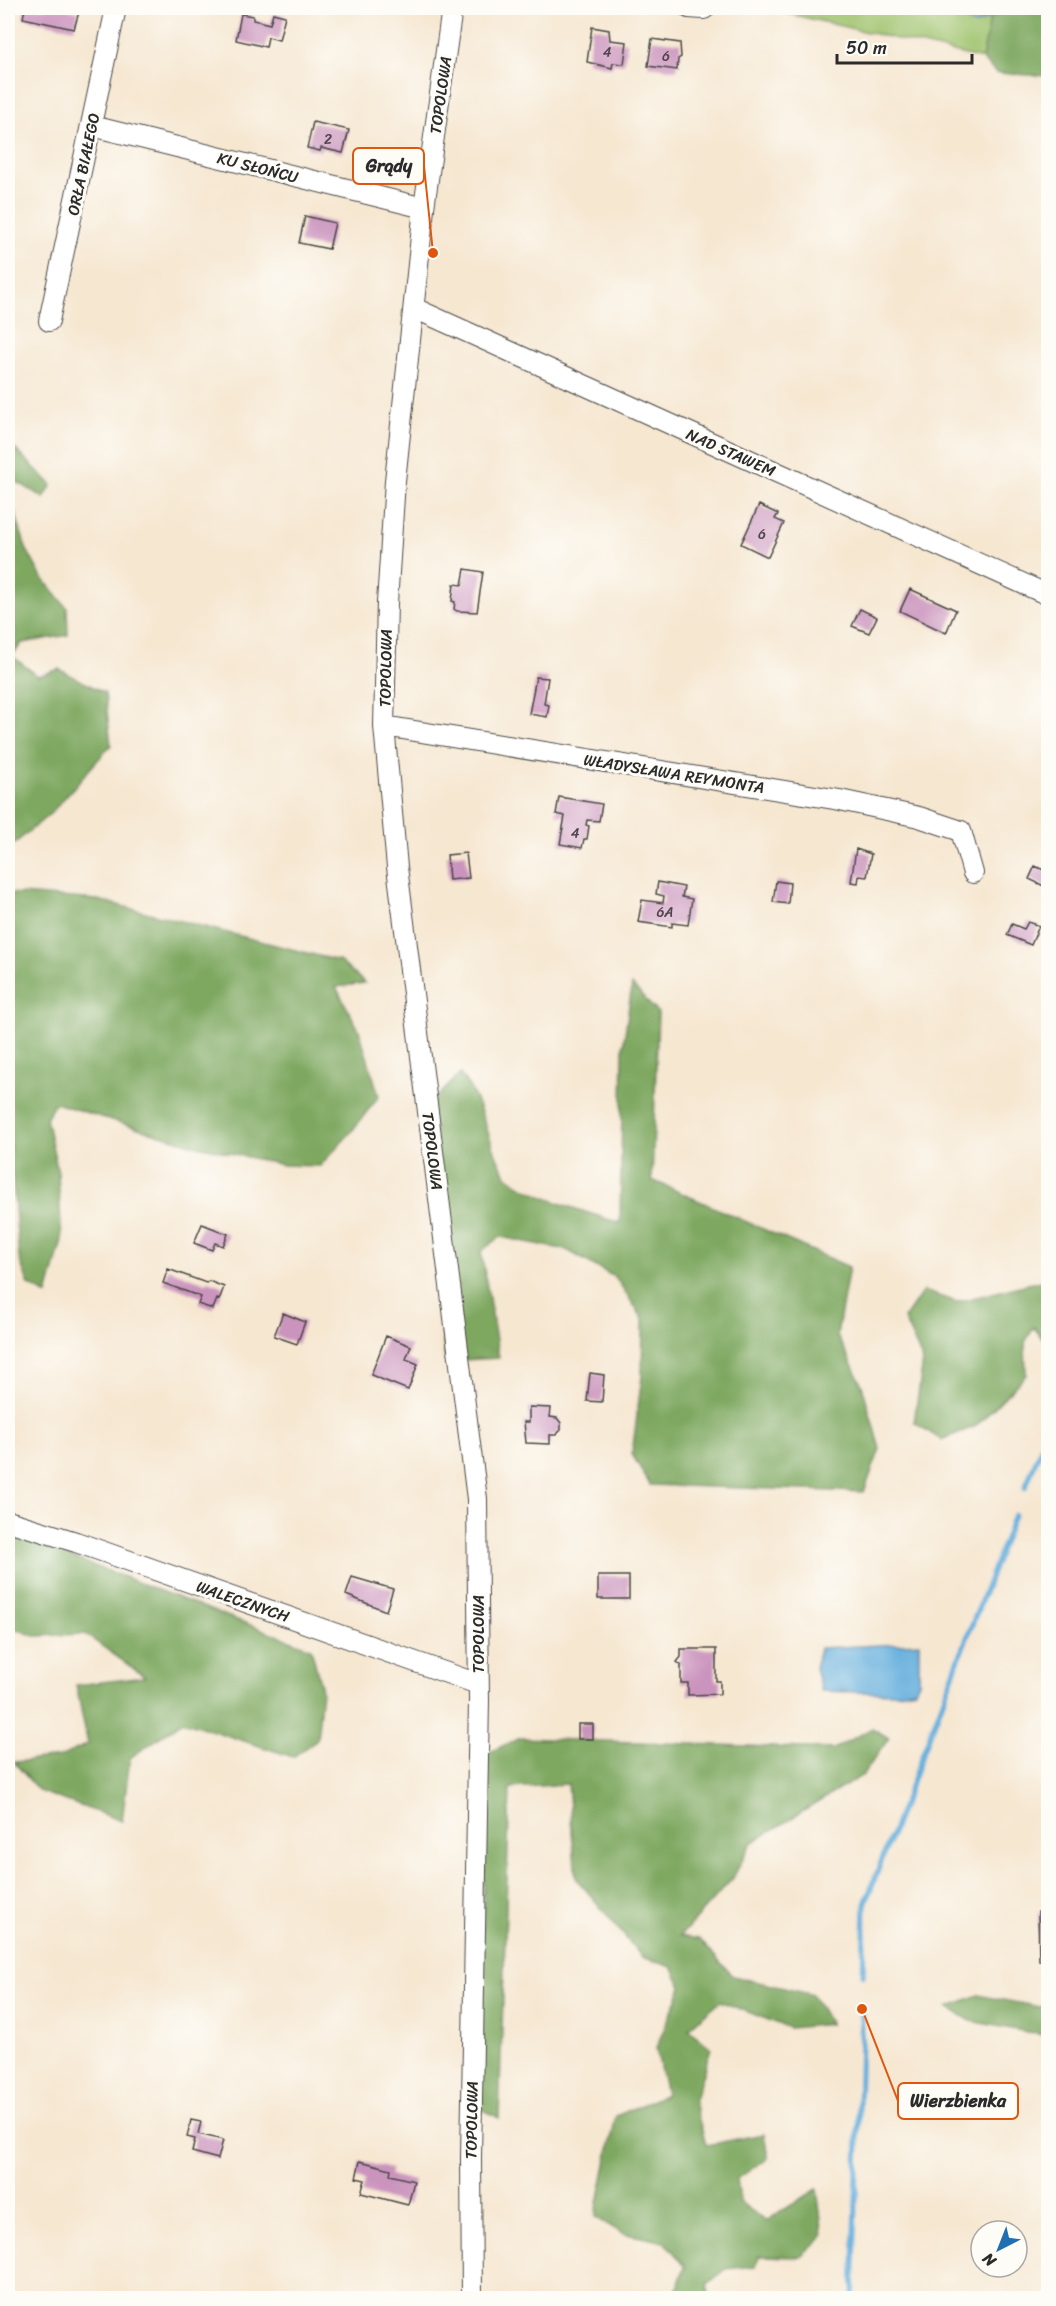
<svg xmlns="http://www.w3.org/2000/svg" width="1056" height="2306" viewBox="0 0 1056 2306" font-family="Sriracha,sans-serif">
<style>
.green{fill:#9ec26c;stroke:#64764c;stroke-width:1.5}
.forest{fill:#7ea860;stroke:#546a46;stroke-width:1.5}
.water{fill:#65afdd;stroke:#486d84;stroke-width:1.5}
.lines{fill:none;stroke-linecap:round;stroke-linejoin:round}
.stream{stroke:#65afdd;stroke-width:5}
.building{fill:#cb94be}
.minor-casing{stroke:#494744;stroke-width:22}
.minor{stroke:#fff;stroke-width:20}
.labels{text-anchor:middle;stroke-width:6;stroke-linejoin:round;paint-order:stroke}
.number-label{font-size:14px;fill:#534550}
.street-label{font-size:16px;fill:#2b2b2b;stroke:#fdfcf7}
.leader{fill:none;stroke:#df570e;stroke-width:2}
.callout-dot{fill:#df570e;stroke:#fdfcf7;stroke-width:2}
.callout{fill:#fdfcf7;stroke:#df570e;stroke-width:2}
.callout-label{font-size:18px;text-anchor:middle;font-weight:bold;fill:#2b2b2b}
</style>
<rect width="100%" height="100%" fill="#fdfcf7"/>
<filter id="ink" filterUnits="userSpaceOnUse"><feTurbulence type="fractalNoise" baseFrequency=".0167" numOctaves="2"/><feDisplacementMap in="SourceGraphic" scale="12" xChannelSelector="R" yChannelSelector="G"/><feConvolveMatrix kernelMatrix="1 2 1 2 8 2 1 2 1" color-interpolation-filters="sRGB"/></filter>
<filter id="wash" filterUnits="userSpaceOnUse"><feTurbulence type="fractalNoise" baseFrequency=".008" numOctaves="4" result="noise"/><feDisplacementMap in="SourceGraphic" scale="24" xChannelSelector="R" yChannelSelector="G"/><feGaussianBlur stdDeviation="1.35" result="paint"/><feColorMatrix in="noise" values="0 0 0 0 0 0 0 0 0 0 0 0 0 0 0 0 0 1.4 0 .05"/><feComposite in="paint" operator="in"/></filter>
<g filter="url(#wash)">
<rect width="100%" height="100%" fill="#f6e7d1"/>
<path class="green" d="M764,8h193l5,11 38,-6 4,9 -22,37z"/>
<path class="forest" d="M992,8h56v68l-52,-3 -14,-14z
M8,442l44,43 -8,13 -23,-14 -13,-4z
M8,501l7,11 11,36 15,28 26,32 1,27 -46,8 -10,13 26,20 21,-7 46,24 6,52 -60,68 -43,36v-227l2,-2 -2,-4z
M8,893l90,7 241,61 26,22 -29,4 23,43 20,66 -27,35 -32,35 -37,-1 -89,-20 -139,-42 -9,15 12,54 4,68 -15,55 -18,-10 -10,-27 -11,-137z
M632,985l26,28 -6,167 197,87 -12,68 25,50 18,64 -16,43 -214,-7 -18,-31 10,-78 1,-57 -27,-41 -49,-28 -66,-13 -20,14 18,107 -54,3 -23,-249 38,-38c24,28 26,66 44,97 12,22 91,44 116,52l3,-176z
M1048,1279v68l-14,-20 -9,15 1,33 -50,51 -35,14 -27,-18 9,-61 -19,-42 19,-28 34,11z
M8,1533l303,115 11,42 -5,49 -24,18 -110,-36 -53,37 -8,63 -83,-30 -25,-29 46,-5 28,-13 -12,-59 69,-8 -60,-43 -50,2 -27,-10z
M872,1728l17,10 -26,37 -112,68 -18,35 -53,58 19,3 34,37 80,19 17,29 -41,4 -69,-27 -32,28 23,19 -17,54 12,43 58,-11 4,24 -31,21 3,23 26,19 51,-32 6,47 -22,21 -42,-1 -3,10 -31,3 -17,15 1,14h-35l11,-32 -20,-24 -43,-9 -27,-16 21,-101 50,-22 -10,-46 26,-61 -10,-20 -30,-10 -66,-79 -8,-94 -58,4 -11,330 -21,-11 9,-354 33,-15 314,11z
M978,1995l61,12 9,-2v31l-77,-15 -23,-14z"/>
<path class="water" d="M957,8h44l-1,5 -26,12 -12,-6z
M919,1643v39l-4,8 -18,3 -76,-2 -6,-23 5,-20z"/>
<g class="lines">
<path class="stream" d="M1025,1488l23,-58
M863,1976l2,-72 149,-389
M853,2298l9,-289"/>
</g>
<g id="blocks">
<path class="building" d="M25,8h36l18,4 -5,17 -51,-11z
M273,13l12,3 -6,24 -11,-3 -2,10 -30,-7 5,-26 12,2v4l17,4z
M592,27l17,3 1,10 17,2 -3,22 -11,-1 -1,5 -25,-6z
M652,39l28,4 1,14 -3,2 -1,11 -29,-4z
M313,122l36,8 -6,23 -22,-5 -1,3 -13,-3z
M305,216l30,7 -6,26 -30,-6z
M759,505l19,9 -3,5 9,4 -16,34 -27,-13z
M465,569l18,3 -6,40 -20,-1 -3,-2 1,-7 -3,-1 2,-17 8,1z
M910,589l46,21 -10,23 -46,-22z
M860,609l17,8 -8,16 -17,-7z
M536,677l12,1 -4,26 5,1 -2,12 -18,-3z
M559,797l43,7 -3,17 -12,-1 -1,5 3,1 -2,13h-3l-2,9 -22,-4 5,-28 -9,-2z
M856,849l15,5 -4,23 -8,-1 -1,7 -7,-1z
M466,853l3,25 -20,2 -2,-25z
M1035,866l13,6v16l-19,-9z
M776,881l14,2 -2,21 -15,-2z
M658,882l26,5 -2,10 10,2 -4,26 -16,-2v4l-34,-5 4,-22 21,3 1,-7 -8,-2z
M1028,922l11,4 -8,19 -24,-10 5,-11 12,5z
M202,1224l26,10 -5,12 -8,-3 -3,7 -18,-7z
M168,1269l38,14 3,-2 15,6 -5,13 -2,-1 -4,10 -15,-5 3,-7 -38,-14z
M283,1313l22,9 -8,22 -23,-8z
M386,1336l25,10 -5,13 12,5 -10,26 -37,-15z
M590,1373l14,2 -2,27 -15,-1z
M529,1407l22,1 -1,9 7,1 4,5v7l-5,5h-6v9l-24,-1 -2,-21h5z
M598,1576h31v23h-31z
M352,1577l41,12 -7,22 -40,-16z
M681,1649h35v32h4v13l-32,1v-12h-7v-18l-4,-3 4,-5z
M578,1724h15v15h-15z
M1038,1912h10v49h-9z
M191,2120l10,2 -3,12 25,6 -5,19 -26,-7 3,-13 -8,-2z
M360,2161l31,8 -1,6 24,6 -6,24 -47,-12 4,-13 -9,-2z"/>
</g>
</g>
<g filter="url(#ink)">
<use href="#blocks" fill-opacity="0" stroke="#494744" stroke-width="1.5"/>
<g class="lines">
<g class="minor-casing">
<path id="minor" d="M452,8l-28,200 -29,273 -8,122 -3,123 13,141 80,632 2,201 -8,458 1,140
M689,8l15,1
M92,126l332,82
M414,308l634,287
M49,321l67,-313
M384,726l456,74 79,17 42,14 12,42
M8,1521l68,21 402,142"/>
</g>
<use href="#minor" class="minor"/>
</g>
</g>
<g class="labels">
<g class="number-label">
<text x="607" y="57">4</text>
<text x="666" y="61">6</text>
<text x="328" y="144">2</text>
<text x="762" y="539">6</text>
<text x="575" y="838">4</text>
<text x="665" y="917">6A</text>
</g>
<g class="street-label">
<text transform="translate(440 95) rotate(-82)" y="6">TOPOLOWA</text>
<text transform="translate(83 164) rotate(-78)" y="6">ORŁA BIAŁEGO</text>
<text transform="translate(258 167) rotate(14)" y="6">KU SŁOŃCU</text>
<text transform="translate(731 452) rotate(24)" y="6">NAD STAWEM</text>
<text transform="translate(385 668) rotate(-89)" y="6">TOPOLOWA</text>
<text transform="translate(674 773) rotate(9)" y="6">WŁADYSŁAWA REYMONTA</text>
<text transform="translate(433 1151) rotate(83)" y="6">TOPOLOWA</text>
<text transform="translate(243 1601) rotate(19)" y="6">WALECZNYCH</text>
<text transform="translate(478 1634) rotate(-90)" y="6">TOPOLOWA</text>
<text transform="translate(471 2120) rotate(-89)" y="6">TOPOLOWA</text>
</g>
</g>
<path class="leader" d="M433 253L424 166M862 2009L898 2101"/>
<g class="callout-dot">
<circle cx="433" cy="253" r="6"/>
<circle cx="862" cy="2009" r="6"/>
</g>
<g class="callout">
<rect x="353" y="148" width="71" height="36" rx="6"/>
<rect x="898" y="2083" width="120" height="36" rx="6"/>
</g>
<g class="callout-label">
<text x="389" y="172">Grądy</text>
<text x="958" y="2107">Wierzbienka</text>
</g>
<rect width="1056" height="2306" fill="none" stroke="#fdfcf7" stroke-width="30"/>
<g transform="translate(999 2249) rotate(222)"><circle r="28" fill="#fdfcf7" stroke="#a9a8a5" stroke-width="1.5"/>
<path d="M0-4.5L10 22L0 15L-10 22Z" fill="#1f6fb2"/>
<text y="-9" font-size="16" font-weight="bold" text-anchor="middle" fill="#2b2b2b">N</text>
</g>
<path d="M837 54v9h135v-9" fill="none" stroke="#2b2b2b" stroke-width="3"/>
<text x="846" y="54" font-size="18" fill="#2b2b2b" stroke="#fdfcf7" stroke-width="4.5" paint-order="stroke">50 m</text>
</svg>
